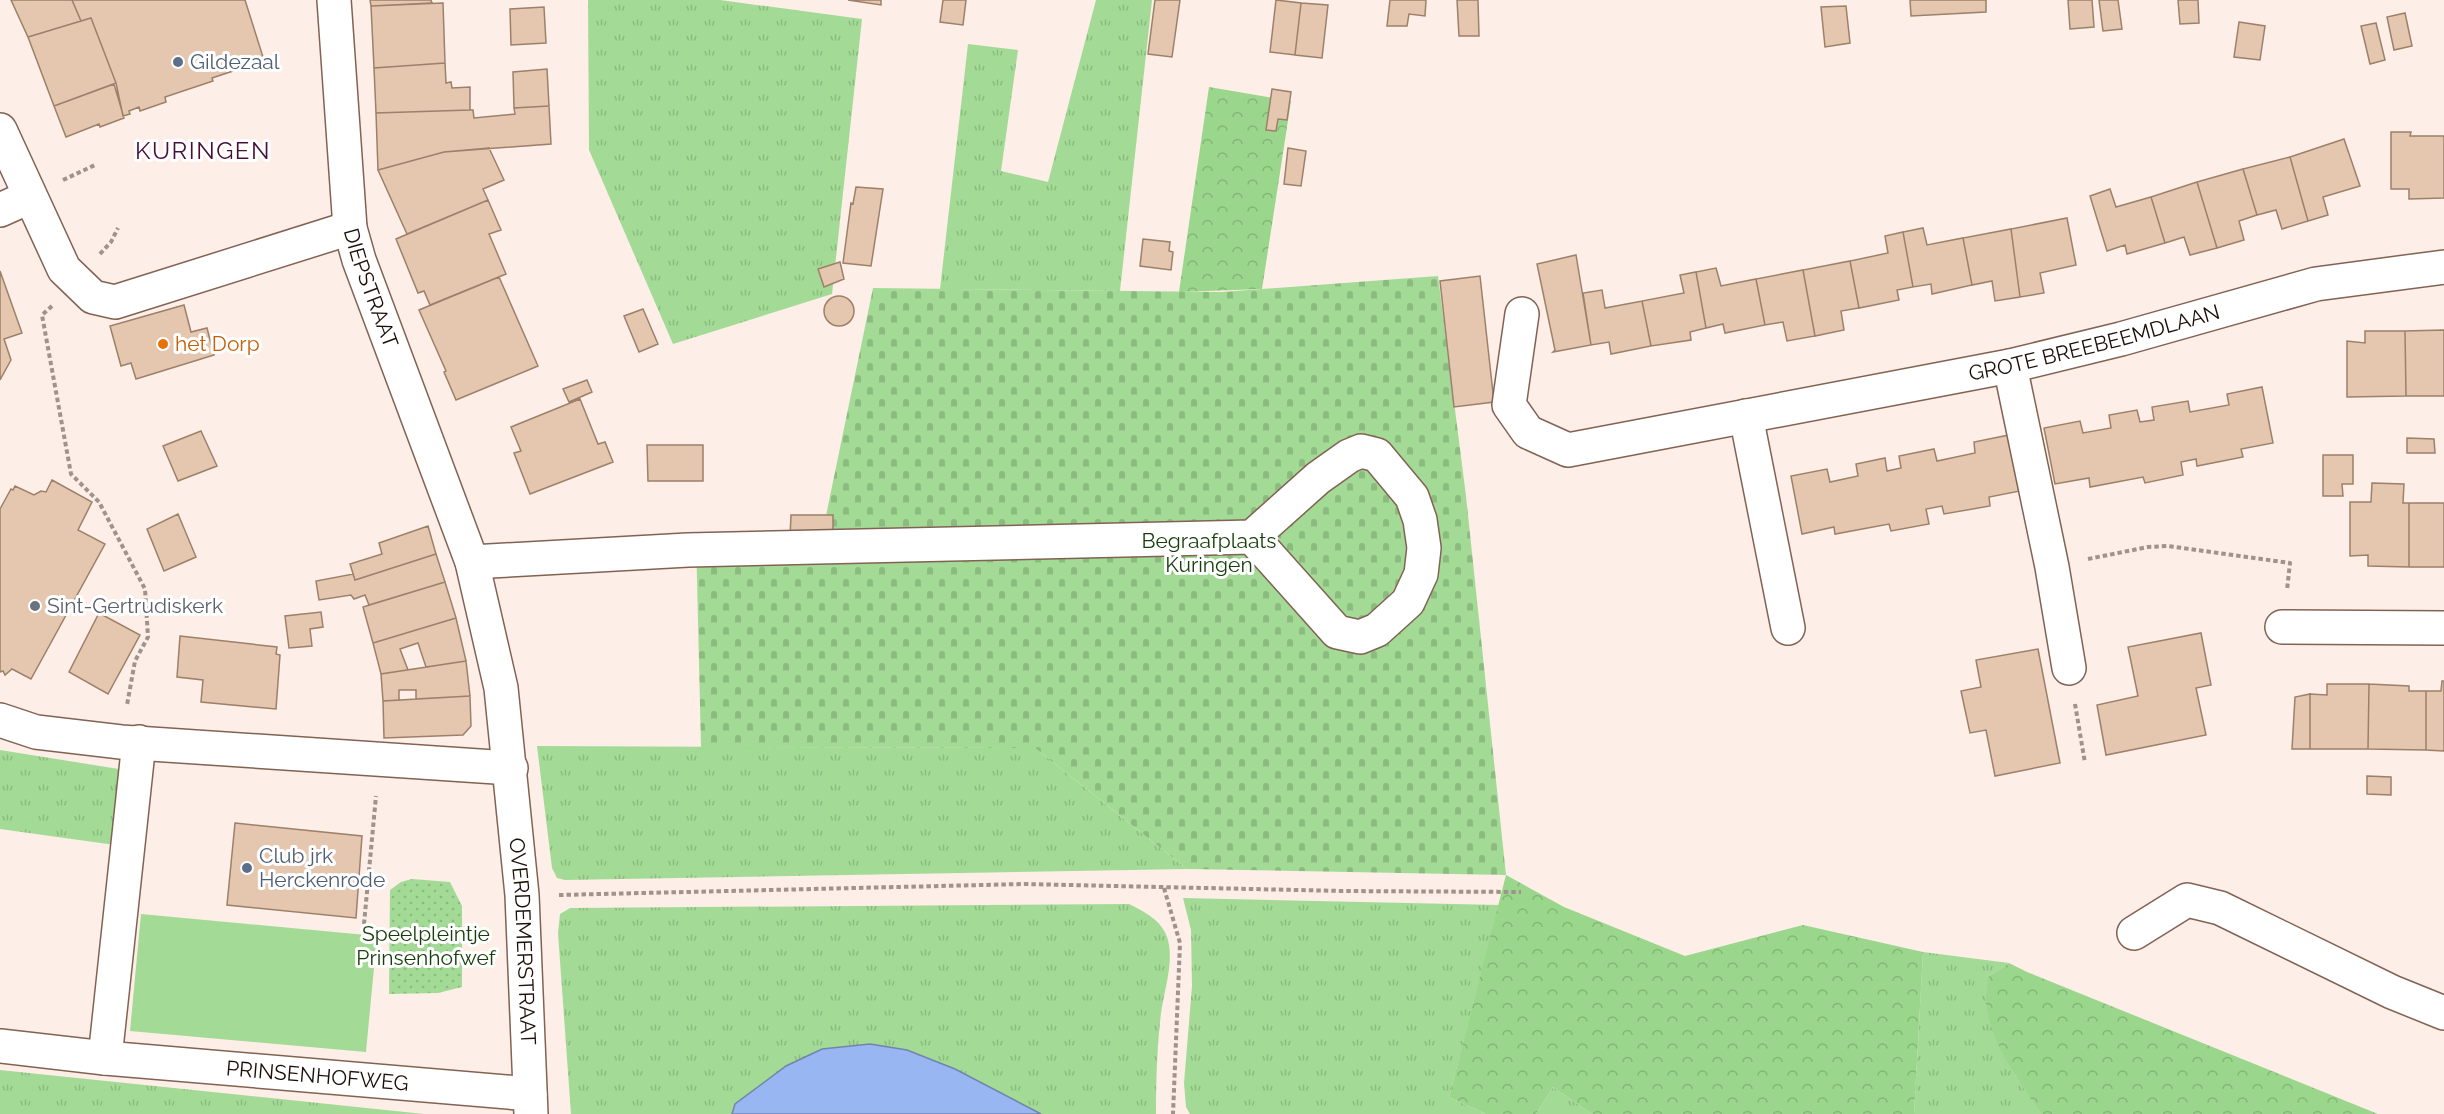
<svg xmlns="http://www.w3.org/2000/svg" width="2444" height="1114" viewBox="0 0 2444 1114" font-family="Raleway,sans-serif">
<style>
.grass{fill:url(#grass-tufts)}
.forest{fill:url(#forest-crowns)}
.cemetery{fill:url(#cemetery-stones)}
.park{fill:url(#park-dots)}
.pitch{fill:#a3db96}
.water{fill:#97b6f2;stroke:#7284ac;stroke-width:1.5}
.building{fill:#e5c7af;stroke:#9c806a;stroke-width:1.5}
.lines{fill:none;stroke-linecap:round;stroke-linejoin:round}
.minor-casing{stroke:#826253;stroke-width:36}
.path{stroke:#a0928c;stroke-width:4;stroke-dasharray:4.5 3;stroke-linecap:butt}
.minor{stroke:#fff;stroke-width:33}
.service-dot{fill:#5c6f8a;stroke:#fff;stroke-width:2}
.food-dot{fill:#e8710a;stroke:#fff;stroke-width:2}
.worship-dot{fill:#6b7280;stroke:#fff;stroke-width:2}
.labels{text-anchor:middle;stroke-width:6;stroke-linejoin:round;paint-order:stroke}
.service-label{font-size:21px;fill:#4e5e75;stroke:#fff;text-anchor:start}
.street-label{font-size:21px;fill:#1b0f09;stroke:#fff}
.food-label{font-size:21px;fill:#c56008;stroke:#fff;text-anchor:start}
.park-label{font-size:21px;fill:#163d0b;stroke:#fff}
.worship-label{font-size:21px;fill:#5b616d;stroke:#fff;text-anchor:start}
.quarter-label{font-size:24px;letter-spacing:1.5px;fill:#470e38;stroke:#fff}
</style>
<defs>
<pattern id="grass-tufts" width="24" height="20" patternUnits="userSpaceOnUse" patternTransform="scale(1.5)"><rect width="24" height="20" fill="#a3db96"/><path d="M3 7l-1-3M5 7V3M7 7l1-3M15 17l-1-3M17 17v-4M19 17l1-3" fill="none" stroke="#8cbb80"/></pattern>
<pattern id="forest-crowns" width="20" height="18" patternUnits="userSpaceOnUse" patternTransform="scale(1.5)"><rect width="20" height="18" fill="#9ad68c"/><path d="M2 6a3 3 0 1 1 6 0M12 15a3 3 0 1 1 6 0" fill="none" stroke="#84b677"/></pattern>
<pattern id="cemetery-stones" width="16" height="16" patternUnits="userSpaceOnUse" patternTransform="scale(1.5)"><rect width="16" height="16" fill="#a3db96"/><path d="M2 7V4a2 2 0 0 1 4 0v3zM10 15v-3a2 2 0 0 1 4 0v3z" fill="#8cbb80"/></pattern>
<pattern id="park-dots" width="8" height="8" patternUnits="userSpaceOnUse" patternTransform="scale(1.5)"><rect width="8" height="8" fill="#a3db96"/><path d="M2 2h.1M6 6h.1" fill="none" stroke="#8cbb80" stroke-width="1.8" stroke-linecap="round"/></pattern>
</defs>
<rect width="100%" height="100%" fill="#fdeee7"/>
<path class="grass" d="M588,0h132l142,19 -30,275 -159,50 -84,-194z
M1096,0h56l-32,291 -180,-2 28,-245 50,6 -17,121 47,11z
M537,746l498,2 152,121 -622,11 -8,-2 -5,-10z
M0,750l125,20 -10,75 -115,-16z
M1183,898l316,7 -50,192 37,17h-296l-4,-7 -2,-24 8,-97 -1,-56z
M1129,904c16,8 34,17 39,36 6,23 -4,51 -7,73 -4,34 -5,67 -5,101h-585l-13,-181 2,-19 10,-6z
M1923,952l86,11 -20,13 26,99 26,39h-127z
M0,1070l424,44h-424z
M1553,1087l39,27h-56z"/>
<path class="forest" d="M1209,87l82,14 -29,188 -83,3z
M1506,875l58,32 121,49 118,-31 120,27 -9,162h-322l-39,-27 -17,27h-50l-37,-17z
M2009,963l18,9 351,142h-337c-22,-33 -50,-70 -55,-110 -1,-9 2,-19 3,-28z"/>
<path class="cemetery" d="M1438,276l28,220 40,379 -319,-6 -152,-121 -334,-1 -5,-210 126,-2 51,-247 349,4z"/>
<path class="park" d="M412,879l38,3 12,24v81l-24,6 -49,1 1,-104 11,-8z"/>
<path class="pitch" d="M141,914l236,22 -11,116 -236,-21z"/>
<path class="water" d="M870,1044l37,6 48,19 86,45h-309l3,-10 51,-38 36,-17z"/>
<path class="building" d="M11,0h61l9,21 -53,16z
M72,0h173l18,57 -29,10 2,3 -24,8 1,3 -48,16 1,5 -26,9 -1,-4 -10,4 1,3 -7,2 -7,-33 -25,-65 -10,3z
M370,0h61l1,3 -61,3z
M848,0h33v5z
M943,0h23l-3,25 -23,-3z
M1155,0h25l-8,57 -24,-3z
M1276,0l25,3 -6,52 -25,-3z
M1390,0h36l-1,16 -16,-2 -2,12h-20z
M1457,0h21l1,36h-20z
M1910,0h76v12l-75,4z
M2068,0h24l2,27 -24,2z
M2099,0h19l4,29 -19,2z
M2178,0h20l1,23 -19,1z
M443,3l2,60 -71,5 -3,-62z
M1301,3l27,2 -6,53 -27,-3z
M1846,6l4,37 -25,4 -4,-40z
M544,7l2,36 -35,2 -1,-36z
M2405,13l7,33 -18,4 -7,-33z
M91,18l25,65 -62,23 -26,-69z
M2239,22l26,4 -5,34 -26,-3z
M2376,23l9,37 -15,4 -9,-38z
M445,63l1,20 5,-1 1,6 18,-1v23l-94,3 -2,-45z
M547,69l2,37 -35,2 -1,-36z
M114,84l10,34 -24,9 -1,-3 -33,13 -12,-31z
M1272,89l19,3 -4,28 -9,-1 -2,12 -10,-1z
M549,106l2,38 -107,8 -66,18 -2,-57 94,-3h3l1,8 41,-4 -1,-6z
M2391,132h20l-1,4h34v62l-35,1v-10h-18z
M2344,139l16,47 -37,11 5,18 -20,6 -18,-64z
M489,148l15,32 -21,9 5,11 -81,34 -29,-64 66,-18z
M1288,148l18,3 -5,35 -17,-2z
M2290,157l18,64 -26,8 -6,-19 -19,5 -14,-46z
M2243,169l14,46 -18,6 5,19 -27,8 -20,-66z
M2197,182l20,66 -27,7 -6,-18 -19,6 -14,-46z
M856,187l27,2 -12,77 -28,-3 8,-60 2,1z
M2110,189l6,18 35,-10 14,46 -38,11 -2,-9 -18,6 -17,-55z
M488,200l13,30 -12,4 17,40 -76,31 -6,-14 -6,2 -22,-54z
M2067,218l9,47 -36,8 4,20 -24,4 -9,-68z
M1923,228l4,17 36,-7 9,47 -40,9 -1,-10 -18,3 -10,-55z
M2011,229l9,68 -25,4 -3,-20 -20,4 -9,-47z
M1903,232l10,55 -16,3 2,10 -40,8 -9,-47 38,-8 -3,-17z
M1143,239l27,3 -1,9 4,1 -2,18 -31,-4z
M1576,255l15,90 -38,7 2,-2 -18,-86z
M1850,261l9,47 -18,3 3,19 -29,6 -12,-66z
M840,262l4,17 -20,8 -6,-18z
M1716,268l5,18 35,-7 9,46 -40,8 -2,-9 -17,4 -10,-56z
M1803,270l12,66 -28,5 -4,-19 -18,3 -9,-46z
M0,271l22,62 -18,6 7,21 -11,20z
M1696,272l10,56 -16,4 1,8 -40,6 -9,-45 42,-8 -4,-18z
M1480,276l14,126 -40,5 -14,-126z
M499,277l39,89 -82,34 -12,-28 2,-1 -27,-61z
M1602,290l3,18 37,-7 9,45 -40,8 -2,-12 -18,3 -8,-52z
M824 311a15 15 0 1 1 30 0a15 15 0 1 1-30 0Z
M184,305l7,27 16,-4 7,27 -78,24 -5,-16 -10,3 -11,-40z
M643,309l15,35 -19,8 -15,-36z
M2444,330v66h-38l-1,-65z
M2365,331h40l1,65 -59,1v-56l18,2z
M587,380l5,12 -23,10 -6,-13z
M2262,387l11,56 -32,6 2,8 -46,9 -1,-7 -15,3 2,13 -38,8 -2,-6 -53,10 -1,-9 -34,6 -11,-56 36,-7 3,12 28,-5 -2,-13 28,-5 3,12 14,-2 -2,-13 36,-6 2,11 39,-7 -2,-11z
M580,399l18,45 7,-2 8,20 -83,32 -16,-41 7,-2 -10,-24z
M201,431l16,35 -39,15 -15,-35z
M2009,435l11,56 -31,6 1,9 -46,8 -2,-8 -16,3 3,15 -38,7 -2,-7 -54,10 -1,-7 -32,7 -11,-58 36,-7 3,13 28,-6 -2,-12 29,-6 2,13 14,-3 -2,-12 35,-7 3,12 38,-8 -1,-11z
M2407,438l27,1 1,14h-28z
M647,445h56v36h-55z
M2323,455h30v29h-11l1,12h-20z
M52,480l40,22 -14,28 27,14 -74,135 -19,-10 -7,6 -2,-4 -3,1v-163l11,-20 2,1 2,-4 19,9 7,-4 5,1z
M2372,483l32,1 -1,19h6v64l-41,-1v-11l-18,1v-54h21z
M2409,503h35v64h-35z
M178,514l18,43 -32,14 -17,-42z
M791,515h42v22h-43z
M428,526l8,28 -81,26 -5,-16 32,-10 -3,-11z
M436,554l9,28 -76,23 -4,-10 -11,4 -3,-4 -32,5 -3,-19 37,-7 2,6z
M445,582l11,36 -83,25 -10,-36z
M321,612l2,15 -13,2 2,17 -23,2 -4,-32z
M99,613l41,22 -32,59 -39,-22z
M456,618l10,43 -40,6 -8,-24 -18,6 8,21 -27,4 -8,-31z
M2201,633l10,52 -15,3 10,47 -100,20 -9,-50 41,-9 -10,-49z
M180,636l97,11 -1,7 4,1 -4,54 -75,-7 2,-22 -26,-3z
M2038,649l22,114 -65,13 -9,-46 -16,3 -9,-42 20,-4 -5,-27z
M466,661l4,35 -54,3v-9h-17v10l-16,1 -2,-27z
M2442,681h2v70l-18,-1v-59h15z
M2327,684h42l-1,65h-58v-55l17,1z
M2369,684l40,2v5h17v59l-58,-1z
M2310,694v55h-18l3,-52z
M470,696l1,30 -8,9 -79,3 -1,-37z
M2367,776l24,1v18l-24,-1z
M235,823l127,13 -6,82 -129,-13z"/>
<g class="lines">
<g class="minor-casing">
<g id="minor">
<path id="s1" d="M334,0l16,228 9,32 113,302 29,126 21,207 9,219"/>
<path d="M0,130l64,139 29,28 22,5 235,-74"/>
<path d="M0,210l29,-13"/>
<path id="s2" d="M1522,314l-13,91 19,27 40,18 442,-84 111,-27 195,-55 128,-17"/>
<path d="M2010,366l42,201 17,101"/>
<path d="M1746,416l42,212"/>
<path d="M472,562l216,-12 564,-13 85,95 23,5 17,-7 31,-28 13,-28 3,-26 -4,-28 -8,-23 -35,-42 -16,-4 -12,5 -31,22 -66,59"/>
<path d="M2282,627l162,1"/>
<path d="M0,720l36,12 85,10 390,26"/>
<path id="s3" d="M139,742l-34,316 425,36"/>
<path d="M2134,933l53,-33 33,8 172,84 52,21"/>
<path d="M0,1046l105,12"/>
</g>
</g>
<path class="path" d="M63,180l32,-15
M100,254l11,-12 7,-14
M52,306l-10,9 29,159 28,28 46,87 3,48 -13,24 -8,44
M2088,559l60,-12 20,-1 122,17 -3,27
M2075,704l10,59
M1164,888l16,55 -7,171
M559,895l465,-11 318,7 179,1
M364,924l12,-128"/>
<use href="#minor" class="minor"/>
</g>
<g class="service-dot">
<circle cx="178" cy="62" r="6"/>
<circle cx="247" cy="868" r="6"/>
</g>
<circle class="food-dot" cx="163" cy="344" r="6"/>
<circle class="worship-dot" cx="35" cy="606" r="6"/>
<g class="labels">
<g class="service-label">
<text x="190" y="69">Gildezaal</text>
<text x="259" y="863">Club jrk<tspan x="259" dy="24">Herckenrode</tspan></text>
</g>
<g class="street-label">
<text dy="7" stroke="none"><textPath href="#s1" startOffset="292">DIEPSTRAAT</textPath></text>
<text dy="7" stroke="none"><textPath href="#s2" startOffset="706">GROTE BREEBEEMDLAAN</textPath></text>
<text dy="7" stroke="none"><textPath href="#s1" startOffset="968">OVERDEMERSTRAAT</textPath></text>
<text dy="7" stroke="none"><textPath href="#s3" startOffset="531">PRINSENHOFWEG</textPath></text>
</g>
<g class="food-label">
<text x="175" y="351">het Dorp</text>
</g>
<g class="park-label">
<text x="1209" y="548">Begraafplaats<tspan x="1209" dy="24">Kuringen</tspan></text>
<text x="426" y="941">Speelpleintje<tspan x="426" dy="24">Prinsenhofwef</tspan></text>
</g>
<g class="worship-label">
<text x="47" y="613">Sint-Gertrudiskerk</text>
</g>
<g class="quarter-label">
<text x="203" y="159">KURINGEN</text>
</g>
</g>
</svg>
